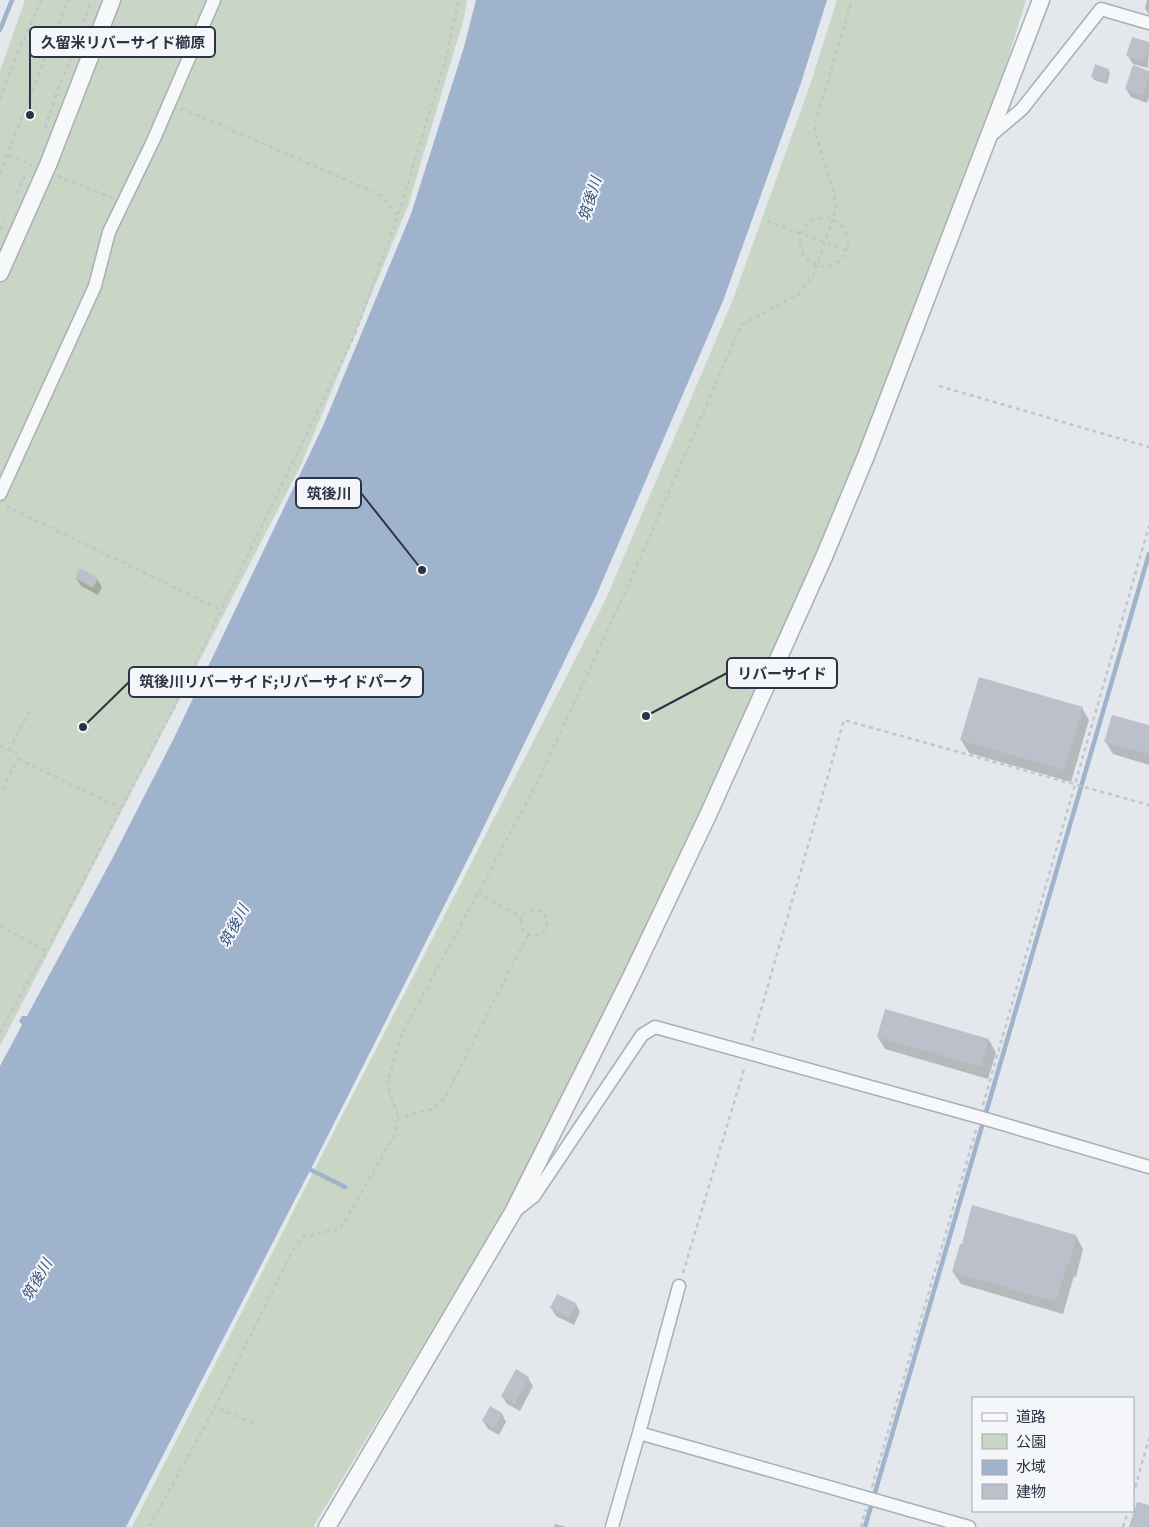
<svg xmlns="http://www.w3.org/2000/svg" width="1149" height="1527" viewBox="0 0 1149 1527" font-family="Signika,'Noto Sans JP',sans-serif">
<style>
.green{fill:#c9d6c5}
.water{fill:#9fb4cc}
.shadow{fill:#0003}
.lines{fill:none;stroke-linecap:round;stroke-linejoin:round}
.stream{stroke:#9fb4cc;stroke-width:4.5}
.building{fill:#bbc0ca}
.minor-casing{stroke:#a9aeb7;stroke-width:15}
.tertiary-casing{stroke:#a9aeb7;stroke-width:19}
.path{stroke:#c2c5cb;stroke-width:2.5;stroke-dasharray:4 4;stroke-linecap:butt}
.minor{stroke:#f7f8fa;stroke-width:12}
.tertiary{stroke:#f7f8fa;stroke-width:16}
.labels{text-anchor:middle;stroke-width:4;stroke-linejoin:round;paint-order:stroke}
.water-label{font-size:15px;font-style:italic;fill:#34527a;stroke:#f4f6f9}
.leader{fill:none;stroke:#2b3445;stroke-width:2}
.callout-dot{fill:#2b3445;stroke:#f4f6f9;stroke-width:2}
.callout{fill:#f4f6f9;stroke:#2b3445;stroke-width:2}
.callout-label{font-size:15px;text-anchor:middle;font-weight:bold;fill:#2b3445}
</style>
<rect width="100%" height="100%" fill="#e4e7ec"/>
<path class="green" d="M25,0h79l-61,159 -43,95v-183z
M112,0h355l-3,18 -56,188 -107,259 -301,581v-783z
M837,0h189l-25,82 -153,405 -155,344 -186,376 -194,320h-181l473,-926 127,-299 78,-217z"/>
<path class="water" d="M476,0h351l-26,83 -78,218 -127,295 -120,247 -159,314 -191,370h-126v-461l22,-41 -3,-4 3,-5h5l84,-155 63,-123 149,-312 88,-212 53,-167z"/>
<path class="shadow" d="M1147,0h2v15l-4,-7z
M1148,43l1,2 -1,23 -15,-4 -5,-8z
M1108,70l2,3 -3,11 -13,-4 -2,-3z
M1149,72v25l-2,6 -16,-6 -5,-8z
M76,578l21,1 5,8 -4,8 -17,-9z
M1082,708l7,12 -18,62 -102,-29 -8,-13z
M1149,726v39l-36,-11 -8,-13z
M878,1037l111,3 7,13 -8,26 -103,-30z
M1076,1236l7,13 -7,28 -2,-1 -11,38 -102,-30 -8,-12z
M576,1304l4,8 -6,13 -18,-9 -5,-8z
M528,1378l5,8 -13,25 -13,-7 -5,-8z
M491,1408l11,6 4,8 -7,13 -11,-6 -5,-8z
M555,1524l12,3h-13z"/>
<g class="lines">
<path class="stream" d="M0,30l12,-30
M305,1167l40,20
M865,1527l284,-973"/>
</g>
<path class="building" d="M1132,37l17,5 -5,19 -18,-5z
M1095,64l14,5 -4,12 -14,-4z
M1133,65l16,6v5l-6,19 -18,-6z
M80,568l18,10 -5,10 -18,-10z
M979,677l104,30 -19,63 -104,-30z
M1112,715l37,10v29l-45,-12z
M885,1009l104,30 -8,28 -104,-30z
M972,1205l104,30 -7,30 -2,-1 -11,38 -104,-30 8,-28h2z
M557,1294l19,9 -7,15 -19,-10z
M516,1369l13,8 -14,27 -14,-8z
M490,1406l12,7 -8,15 -12,-7z
M1137,1502l12,3v22h-20z"/>
<g class="lines">
<g class="minor-casing">
<path id="minor" d="M989,137l33,-28 79,-100 48,14
M0,494l95,-208 14,-54 44,-91 61,-141
M515,1211l19,-15 108,-161 13,-8 324,90 170,50
M639,1433l330,94
M612,1527l27,-94 40,-147"/>
</g>
<g class="tertiary-casing">
<path id="tertiary" d="M0,273l48,-108 64,-165
M327,1527l186,-315 117,-233 78,-164 116,-258 42,-101 175,-456"/>
</g>
<path class="path" d="M0,99l11,-31 30,-68
M181,108l200,87 16,21
M45,128l11,-34 14,-32 6,-24 12,-27 2,-11
M8,155l24,10
M0,173l68,-173
M57,176l56,22
M17,194l3,-9 6,-11
M800 242a24 24 0 1 1 48 0a24 24 0 1 1-48 0Z
M767,221l80,30
M0,230l5,-9
M939,386l210,61
M6,506l215,104
M0,746l20,9 -20,39
M9,750l23,-43
M18,759l103,49
M478,893l44,24
M521 923a13 13 0 1 1 26 0a13 13 0 1 1-26 0Z
M0,926l46,25
M0,1033l30,-55 15,-24 127,-243 183,-377 45,-124 45,-148 14,-62
M752,1041l92,-321 305,85
M983,1105l166,-579
M397,1118l35,-9 12,-10 84,-164
M683,1273l62,-207
M253,1423l-38,-16 77,-155 12,-16 36,-7 55,-95 3,-18 -11,-33 15,-49 134,-249 93,-201 112,-259 58,-31 14,-19 20,-56 3,-13 -2,-12 -19,-62v-9l37,-123
M872,1487l104,-357
M1133,1495l16,-56
M149,1527l66,-120
M861,1527l5,-18
M1123,1527l5,-16"/>
<use href="#minor" class="minor"/>
<use href="#tertiary" class="tertiary"/>
</g>
<g class="labels">
<g class="water-label">
<text transform="translate(590 199) rotate(-73)" y="5">筑後川</text>
<text transform="translate(234 926) rotate(-62)" y="5">筑後川</text>
<text transform="translate(37 1280) rotate(-60)" y="5">筑後川</text>
</g>
</g>
<path class="leader" d="M30 115L30 42M422 570L361 493M646 716L727 673M83 727L129 682"/>
<g class="callout-dot">
<circle cx="30" cy="115" r="5"/>
<circle cx="422" cy="570" r="5"/>
<circle cx="646" cy="716" r="5"/>
<circle cx="83" cy="727" r="5"/>
</g>
<g class="callout">
<rect x="30" y="27" width="185" height="30" rx="5"/>
<rect x="296" y="478" width="65" height="30" rx="5"/>
<rect x="727" y="658" width="110" height="30" rx="5"/>
<rect x="129" y="667" width="294" height="30" rx="5"/>
</g>
<g class="callout-label">
<text x="123" y="48">久留米リバーサイド櫛原</text>
<text x="329" y="499">筑後川</text>
<text x="782" y="679">リバーサイド</text>
<text x="276" y="687">筑後川リバーサイド;リバーサイドパーク</text>
</g>
<rect x="972" y="1397" width="162" height="115" fill="#f4f6f9" stroke="#a4a8b1"/>
<rect x="982" y="1413" width="25" height="8" fill="#f7f8fa" stroke="#a4a8b1"/>
<text x="1016" y="1422" font-size="15" fill="#2b3445">道路</text>
<rect x="982" y="1434" width="25" height="15" fill="#c9d6c5" stroke="#a4a8b1"/>
<text x="1016" y="1447" font-size="15" fill="#2b3445">公園</text>
<rect x="982" y="1460" width="25" height="15" fill="#9fb4cc" stroke="#a4a8b1"/>
<text x="1016" y="1472" font-size="15" fill="#2b3445">水域</text>
<rect x="982" y="1484" width="25" height="15" fill="#bbc0ca" stroke="#a4a8b1"/>
<text x="1016" y="1497" font-size="15" fill="#2b3445">建物</text>
</svg>
